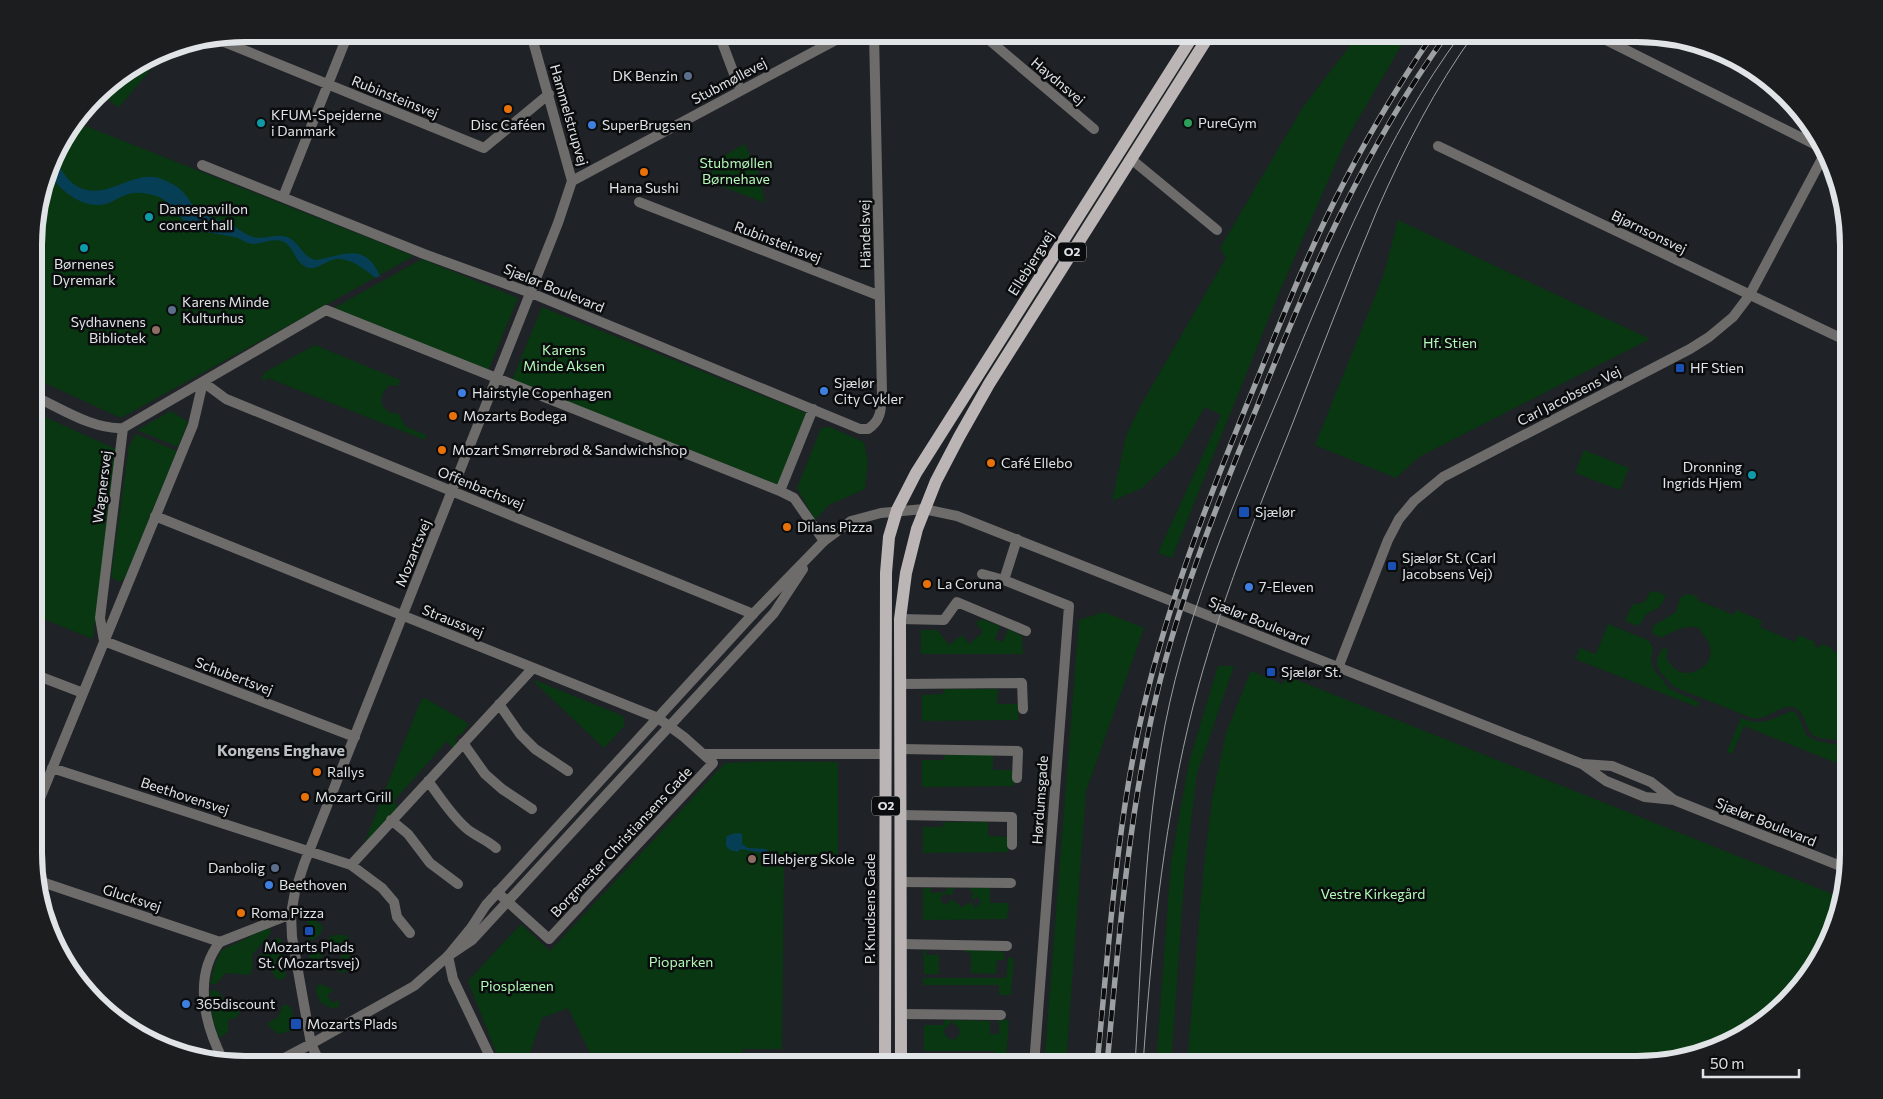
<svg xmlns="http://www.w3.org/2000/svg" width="1883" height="1099" viewBox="0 0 1883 1099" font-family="Commissioner,sans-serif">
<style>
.green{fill:#093712}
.water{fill:#063f55}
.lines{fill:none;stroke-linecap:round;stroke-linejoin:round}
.pedestrian{stroke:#6e6b6b;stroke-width:10}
.minor{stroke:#6e6b6b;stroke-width:10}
.tertiary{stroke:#6e6b6b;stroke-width:10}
.primary{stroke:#bbb5b6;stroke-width:12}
.tram{stroke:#9da0a3;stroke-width:1}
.rail-casing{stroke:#9da0a3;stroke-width:5.5}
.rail{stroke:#0a0c0d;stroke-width:4;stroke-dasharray:11;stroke-linecap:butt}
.service-dot{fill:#5c6f8a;stroke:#0a0c0d;stroke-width:2}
.food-dot{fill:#e8710a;stroke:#0a0c0d;stroke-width:2}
.culture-dot{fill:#0f9aa8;stroke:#0a0c0d;stroke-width:2}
.leisure-dot{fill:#2e9e5b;stroke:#0a0c0d;stroke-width:2}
.shop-dot{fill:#3f7fe0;stroke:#0a0c0d;stroke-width:2}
.education-dot{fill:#8d6e63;stroke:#0a0c0d;stroke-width:2}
.transit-dot{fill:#1a4fb4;stroke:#0a0c0d;stroke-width:2}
.labels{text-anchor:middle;stroke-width:5;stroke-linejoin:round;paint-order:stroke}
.shield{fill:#0a0c0d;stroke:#a0a3a5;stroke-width:1}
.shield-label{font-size:12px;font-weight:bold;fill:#e1e4e6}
.poi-label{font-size:14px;fill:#e1e4e6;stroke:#0a0c0d;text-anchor:start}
.street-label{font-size:14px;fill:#e1e4e6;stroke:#0a0c0d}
.park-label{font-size:14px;fill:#b3f9b8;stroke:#0a0c0d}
.quarter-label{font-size:16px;font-weight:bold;fill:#babfc4;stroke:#0a0c0d}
.rim{fill:none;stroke:#e1e4e6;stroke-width:6}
</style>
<rect width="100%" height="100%" fill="#1f2226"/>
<path class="green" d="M1359,34h49l-63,108 -69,158 -104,258 -14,-5 63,-138 -16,-8 -27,46 -36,35 -30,13 14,-65 15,-31 85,-147 -6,-10 83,-141z
M152,58l4,3v2l-37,44c-6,-2 -14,-11 -16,-17z
M78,123l336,133 -293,162 -85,-39v-161l20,-67z
M744,144l13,23 8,36 -55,-21c2,-7 0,-14 4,-20z
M1398,220l252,119 -231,118 -23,21 -81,-33 69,-171z
M422,259l96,39 -30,73 -154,-63z
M542,307l264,106 -28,72 -266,-105z
M315,345l85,35 -2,6 -7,-1c-8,5 -10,10 -9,20l6,7 11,2 6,12 21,9 -1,5 -157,-62 -2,3 -5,-2 4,-7z
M171,411l17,11 -10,25 -41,-17z
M36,413l80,36 -23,190 -57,-23z
M830,427l34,15 4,20 -3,27 -36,16 -14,15 -18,-32 24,-60z
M136,434l41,17 -52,127 -6,4 -8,-5 18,-131z
M1584,450l45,18 -9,22 -45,-17z
M1654,591l12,4c-8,19 -11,11 -21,21 -3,4 -3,7 -7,10l-13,-5 7,-16 13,-3 5,-10z
M1687,594l10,2v4l37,15 2,-5 26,11 -2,6 35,15 3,-7 17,7 -1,4 5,2 2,-4 11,4v3l6,2 -1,4 5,2 1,-4 6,2v91c-14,-14 -24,-5 -36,-13 -10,-8 -7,-29 -24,-28 -14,1 -23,14 -37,11l-78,-31 -14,-15 -3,-6v-8l6,-10 5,1 -2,8c4,8 11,16 20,16 18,0 30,-15 22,-32 -1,-3 -5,-6 -7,-9 -1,-2 -1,-4 -5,-5 -11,-2 -25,5 -35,11l-9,-5 1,-7 23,-14 4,-14z
M1104,612l40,16 -58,163 -20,274h-22l35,-445z
M981,619l19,7 -5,13 8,3 5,-13 14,7 1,18h-102v-24h16l12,15 13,-10 7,9 14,-12 -7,-9z
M1608,624l40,16 5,7 -2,12 2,10 17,20 29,13 -2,5 -122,-48 5,-11 16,6z
M1218,666h16l-37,108 -12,97 -14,194h-15l15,-203 18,-100z
M1251,671l32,13 4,-8 553,221 -19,63 -34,43 -43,34 -93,28h-464l16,-190 9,-76 14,-66z
M533,681h4l86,35 2,9 -21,23z
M944,689h54l-1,15h21v16l-96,1v-26l21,-1z
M425,698l44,26 -9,12 -2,-2 -3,6 2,3 -4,5 -6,-7 -53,60 4,7 -33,36 4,-13 52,-131z
M1792,711l5,3 10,22 10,5 22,4 10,9v14l-105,-42 -12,28 -5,-2 14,-34c21,9 30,1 51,-7z
M944,755h49v15h20l1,16 -92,1v-27h22z
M780,761l58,1v103l-54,1 -2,183h-39v16h-147l-28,-57 -26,10 -16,47h-25l-33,-84 53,-57 29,27 175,-188z
M943,822h45v14l20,1v15l-85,1v-26h20z
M923,888h8v5l15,-1 1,-4h7l-2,8 -4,-2 -6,1 -2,3 2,5 5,1 4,-5 11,8 9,-5 4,6 5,-5v-4l-3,-2 -4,3 -2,-1 2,-6 -4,-5h21v15h19l-2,16 -84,1z
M311,918l11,7c3,6 -6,14 -12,16l-2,-2 3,-8 -4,-10z
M268,928l2,1 1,4 -19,22 1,14 -4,6 -23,-2 -10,11h-6l5,-21 7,-13z
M334,935h12l3,4c0,3 -2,5 -2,8 0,9 13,16 -4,26l-6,-2 -2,-5 7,-10c0,-8 -5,-12 -13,-12l-2,-2 1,-4z
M277,938l4,1 5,36 -1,3c-10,4 -8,-1 -14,-7 -3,-3 -8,-4 -12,-6l-2,-5 1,-3 8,-7 6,-10z
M315,947h4l2,3 1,8 3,5 -3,5 -5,-1 -8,-9 1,-8z
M923,950l3,1v4h13v19h-15z
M965,950l35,1 4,3v6h-7l-1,14 -25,-1v-20l-6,-1z
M1008,958h6l-3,37h-12v-10h-76v-7h83z
M320,984l14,6 -7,5 5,8 7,-3v4l-2,4h-6l-11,-6 -4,-11 1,-5z
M215,990c11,5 5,15 22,17l3,4 -3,6 -9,3v12l-9,6c-6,-15 -9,-31 -9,-47z
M283,1005h4l4,2 4,19 -4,5 -13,3 -9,-8 -1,-3 10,-6z
M944,1020h7l-1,4 -6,5 1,6c3,4 6,5 11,4l4,-6 -2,-7 -5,-2v-4l37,1v13h9v-14h10l-3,41h-12v-10h-70v-26h20z"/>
<path class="water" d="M53,159c8,8 12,20 22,26 29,19 55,-15 84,-7 8,3 17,7 23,13 8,8 12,20 23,24 9,4 20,7 29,11 6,4 12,9 19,11 12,3 23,-4 34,0 12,4 16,21 29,23 29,-5 49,-18 64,16l-4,2c-11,-8 -22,-18 -36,-19 -13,-2 -22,15 -36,7 -10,-6 -10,-20 -22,-25 -11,-3 -20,3 -30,3 -5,-1 -10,-4 -14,-6 -15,-4 -31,-4 -45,-11 -15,-7 -20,-26 -37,-31 -7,-2 -15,-4 -22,-3 -9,1 -17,6 -25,10 -18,7 -39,-5 -51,-18 -3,-4 -5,-9 -9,-13z
M737,833l5,1v10l6,4 19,1 1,5 -28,-5 -2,3 -8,-2 -4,-4v-9l6,-3z"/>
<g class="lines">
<path class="pedestrian" d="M220,942c-28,35 -15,84 4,120"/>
<path class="minor" d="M719,34l21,56
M982,34l112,95
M1594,34l230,115
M217,39l267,109 65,-54
M1438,146l411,196
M1131,159l86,71
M202,165l222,89 107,39 329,136h8c14,-9 13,-21 14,-36l-8,-359
M572,181l275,-147
M283,197l65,-163
M639,202l241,94
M36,397c26,12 58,33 87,31l203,-118 454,181 14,7 30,43
M123,428l-23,190 4,23 251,96
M780,491l33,-82
M155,516l503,202 26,19 29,26 -164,176 -52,-47
M1017,539l-13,41 65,26 -35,459
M982,574l22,6
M900,619l44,1 13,-18 69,29
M36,675l47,18
M900,684l122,-1 1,26
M499,704l21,30 15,15 33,22
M463,743l22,31 17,15 30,20
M900,749l118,2 -1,27
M704,754h182
M52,768l299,97 182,-197
M428,781c12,16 23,34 38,47 9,8 20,11 30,20
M36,808l157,-383 10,-43 23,17 527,215
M900,815l112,2v28
M391,820l17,14 22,29 28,21
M351,865l31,23 12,14 3,15 13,16
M36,880l184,62 71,-28
M900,882l111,1
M900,944l107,2
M448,956l5,23 41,86
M901,1014l100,1
M271,1065l40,-21 -19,-107 -1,-23 4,-22 9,-28 254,-641 14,-42 -41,-147"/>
<path class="tertiary" d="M1338,668l50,-128 11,-21 15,-18 29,-24 247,-128 19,-12 24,-20 16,-21 76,-143
M1583,764l29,2 39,16 23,18 174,69
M448,956l23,-28 15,-23 267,-291 71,-73 27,-20 30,-8 43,-4 33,7 625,248 24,17 39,16 29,3
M321,1065l-10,-21 103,-58 34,-30 24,-16 302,-327 29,-44"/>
<path class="primary" d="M885,1065l1,-492 3,-36 8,-27 19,-37 278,-439
M901,1065l-1,-446 6,-46 11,-44 19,-48 23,-44 30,-53 221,-350"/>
<path class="tram" d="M1135,1065c7,-113 9,-229 30,-340 24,-122 74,-234 122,-348 50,-119 97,-239 174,-343
M1143,1065c8,-114 19,-227 45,-338 24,-102 63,-200 102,-297 29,-74 57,-148 88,-222 27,-61 57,-120 96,-174"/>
<g class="rail-casing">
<path id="rail" d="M1097,1065c12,-119 19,-239 46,-355 25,-108 65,-210 107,-313 27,-66 53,-133 85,-197 29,-58 62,-113 98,-166
M1107,1065c11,-117 20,-235 45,-350 23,-107 64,-208 105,-308 53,-133 106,-256 190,-373"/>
</g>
<use href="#rail" class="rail"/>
</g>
<g class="service-dot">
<circle cx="688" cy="76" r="5"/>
<circle cx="172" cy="310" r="5"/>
<circle cx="275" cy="868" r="5"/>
</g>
<g class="food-dot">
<circle cx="508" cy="109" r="5"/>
<circle cx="644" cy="172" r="5"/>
<circle cx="453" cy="416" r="5"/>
<circle cx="442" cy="450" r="5"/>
<circle cx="991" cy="463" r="5"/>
<circle cx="787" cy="527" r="5"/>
<circle cx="927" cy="584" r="5"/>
<circle cx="317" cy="772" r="5"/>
<circle cx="305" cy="797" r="5"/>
<circle cx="241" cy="913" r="5"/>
</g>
<g class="culture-dot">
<circle cx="261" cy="123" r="5"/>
<circle cx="149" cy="217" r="5"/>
<circle cx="84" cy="248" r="5"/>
<circle cx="1752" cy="475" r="5"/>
</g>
<circle class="leisure-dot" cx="1188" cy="123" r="5"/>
<g class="shop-dot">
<circle cx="592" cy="125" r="5"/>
<circle cx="824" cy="391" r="5"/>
<circle cx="462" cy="393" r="5"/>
<circle cx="1249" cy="587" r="5"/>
<circle cx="269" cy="885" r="5"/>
<circle cx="186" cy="1004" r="5"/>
</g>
<g class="education-dot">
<circle cx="156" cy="330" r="5"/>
<circle cx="752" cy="859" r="5"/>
</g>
<g class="transit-dot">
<rect x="1675" y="363" width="10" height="10" rx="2.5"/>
<rect x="1238" y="506" width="12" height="12" rx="2.5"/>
<rect x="1387" y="561" width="10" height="10" rx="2.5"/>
<rect x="1266" y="667" width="10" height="10" rx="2.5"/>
<rect x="304" y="926" width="10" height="10" rx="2.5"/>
<rect x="290" y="1018" width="12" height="12" rx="2.5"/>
</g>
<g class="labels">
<g class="shield">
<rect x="1058" y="242.5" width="28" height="19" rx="4"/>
<rect x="872" y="796.5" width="28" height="19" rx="4"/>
</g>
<g class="shield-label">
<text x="1072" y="256">O2</text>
<text x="886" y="810">O2</text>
</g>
<g class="poi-label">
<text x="678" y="81" text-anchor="end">DK Benzin</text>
<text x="271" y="120">KFUM-Spejderne<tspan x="271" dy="16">i Danmark</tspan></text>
<text x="1198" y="128">PureGym</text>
<text x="508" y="130" text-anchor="middle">Disc Caféen</text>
<text x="602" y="130">SuperBrugsen</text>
<text x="644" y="193" text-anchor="middle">Hana Sushi</text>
<text x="159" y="214">Dansepavillon<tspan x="159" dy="16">concert hall</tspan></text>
<text x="84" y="269" text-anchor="middle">Børnenes<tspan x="84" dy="16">Dyremark</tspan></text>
<text x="182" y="307">Karens Minde<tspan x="182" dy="16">Kulturhus</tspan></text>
<text x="146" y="327" text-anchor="end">Sydhavnens<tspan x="146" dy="16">Bibliotek</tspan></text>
<text x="1690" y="373">HF Stien</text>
<text x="834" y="388">Sjælør<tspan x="834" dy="16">City Cykler</tspan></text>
<text x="472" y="398">Hairstyle Copenhagen</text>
<text x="463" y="421">Mozarts Bodega</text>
<text x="452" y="455">Mozart Smørrebrød &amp; Sandwichshop</text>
<text x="1001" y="468">Café Ellebo</text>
<text x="1742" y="472" text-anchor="end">Dronning<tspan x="1742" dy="16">Ingrids Hjem</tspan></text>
<text x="1255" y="517">Sjælør</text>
<text x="797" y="532">Dilans Pizza</text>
<text x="1402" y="563">Sjælør St. (Carl<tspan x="1402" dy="16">Jacobsens Vej)</tspan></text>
<text x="937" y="589">La Coruna</text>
<text x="1259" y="592">7-Eleven</text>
<text x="1281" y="677">Sjælør St.</text>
<text x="327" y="777">Rallys</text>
<text x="315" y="802">Mozart Grill</text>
<text x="762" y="864">Ellebjerg Skole</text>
<text x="265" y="873" text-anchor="end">Danbolig</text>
<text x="279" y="890">Beethoven</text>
<text x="251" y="918">Roma Pizza</text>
<text x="309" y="952" text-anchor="middle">Mozarts Plads<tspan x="309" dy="16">St. (Mozartsvej)</tspan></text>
<text x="196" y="1009">365discount</text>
<text x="307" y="1029">Mozarts Plads</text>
</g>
<g class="street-label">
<text transform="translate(729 81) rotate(-28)" y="5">Stubmøllevej</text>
<text transform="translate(1058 81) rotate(40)" y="5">Haydnsvej</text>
<text transform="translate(395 97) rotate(22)" y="5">Rubinsteinsvej</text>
<text transform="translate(569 115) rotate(74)" y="5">Hammelstrupvej</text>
<text transform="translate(1649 232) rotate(26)" y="5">Bjørnsonsvej</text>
<text transform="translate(865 234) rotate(-91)" y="5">Händelsvej</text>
<text transform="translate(778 242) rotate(21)" y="5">Rubinsteinsvej</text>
<text transform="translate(1031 263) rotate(-58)" y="5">Ellebjergvej</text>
<text transform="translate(554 288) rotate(22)" y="5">Sjælør Boulevard</text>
<text transform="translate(1569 396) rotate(-27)" y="5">Carl Jacobsens Vej</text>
<text transform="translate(102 487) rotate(-83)" y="5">Wagnersvej</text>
<text transform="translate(481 488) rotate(22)" y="5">Offenbachsvej</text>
<text transform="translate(413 553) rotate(-68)" y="5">Mozartsvej</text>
<text transform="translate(453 621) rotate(22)" y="5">Straussvej</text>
<text transform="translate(1259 621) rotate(22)" y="5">Sjælør Boulevard</text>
<text transform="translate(234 676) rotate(21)" y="5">Schubertsvej</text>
<text transform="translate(185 796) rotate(18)" y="5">Beethovensvej</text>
<text transform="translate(1040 800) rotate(-86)" y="5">Hørdumsgade</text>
<text transform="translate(1766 822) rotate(22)" y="5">Sjælør Boulevard</text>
<text transform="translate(621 842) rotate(-47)" y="5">Borgmester Christiansens Gade</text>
<text transform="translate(132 898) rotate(18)" y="5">Glucksvej</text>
<text transform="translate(870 909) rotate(-90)" y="5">P. Knudsens Gade</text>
</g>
<g class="park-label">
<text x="736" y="168">Stubmøllen<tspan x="736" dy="16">Børnehave</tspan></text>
<text x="1450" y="348">Hf. Stien</text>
<text x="564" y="355">Karens<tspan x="564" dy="16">Minde Aksen</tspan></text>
<text x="1373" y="899">Vestre Kirkegård</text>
<text x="681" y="967">Pioparken</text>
<text x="517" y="991">Piosplænen</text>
</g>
<g class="quarter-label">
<text x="281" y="756">Kongens Enghave</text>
</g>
</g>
<path d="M0 0H1883V1099H0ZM245 42H1637A203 203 0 0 1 1840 245V853A203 203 0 0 1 1637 1056H245A203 203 0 0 1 42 853V245A203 203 0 0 1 245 42Z" fill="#1b1d1e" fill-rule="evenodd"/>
<path class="rim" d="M245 42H1637A203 203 0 0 1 1840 245V853A203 203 0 0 1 1637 1056H245A203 203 0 0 1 42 853V245A203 203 0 0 1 245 42Z"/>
<path d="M1703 1069v8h96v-8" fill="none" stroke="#e1e4e6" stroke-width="2.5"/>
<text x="1710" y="1069" font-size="15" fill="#e1e4e6" stroke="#0a0c0d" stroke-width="4" paint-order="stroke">50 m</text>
</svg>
